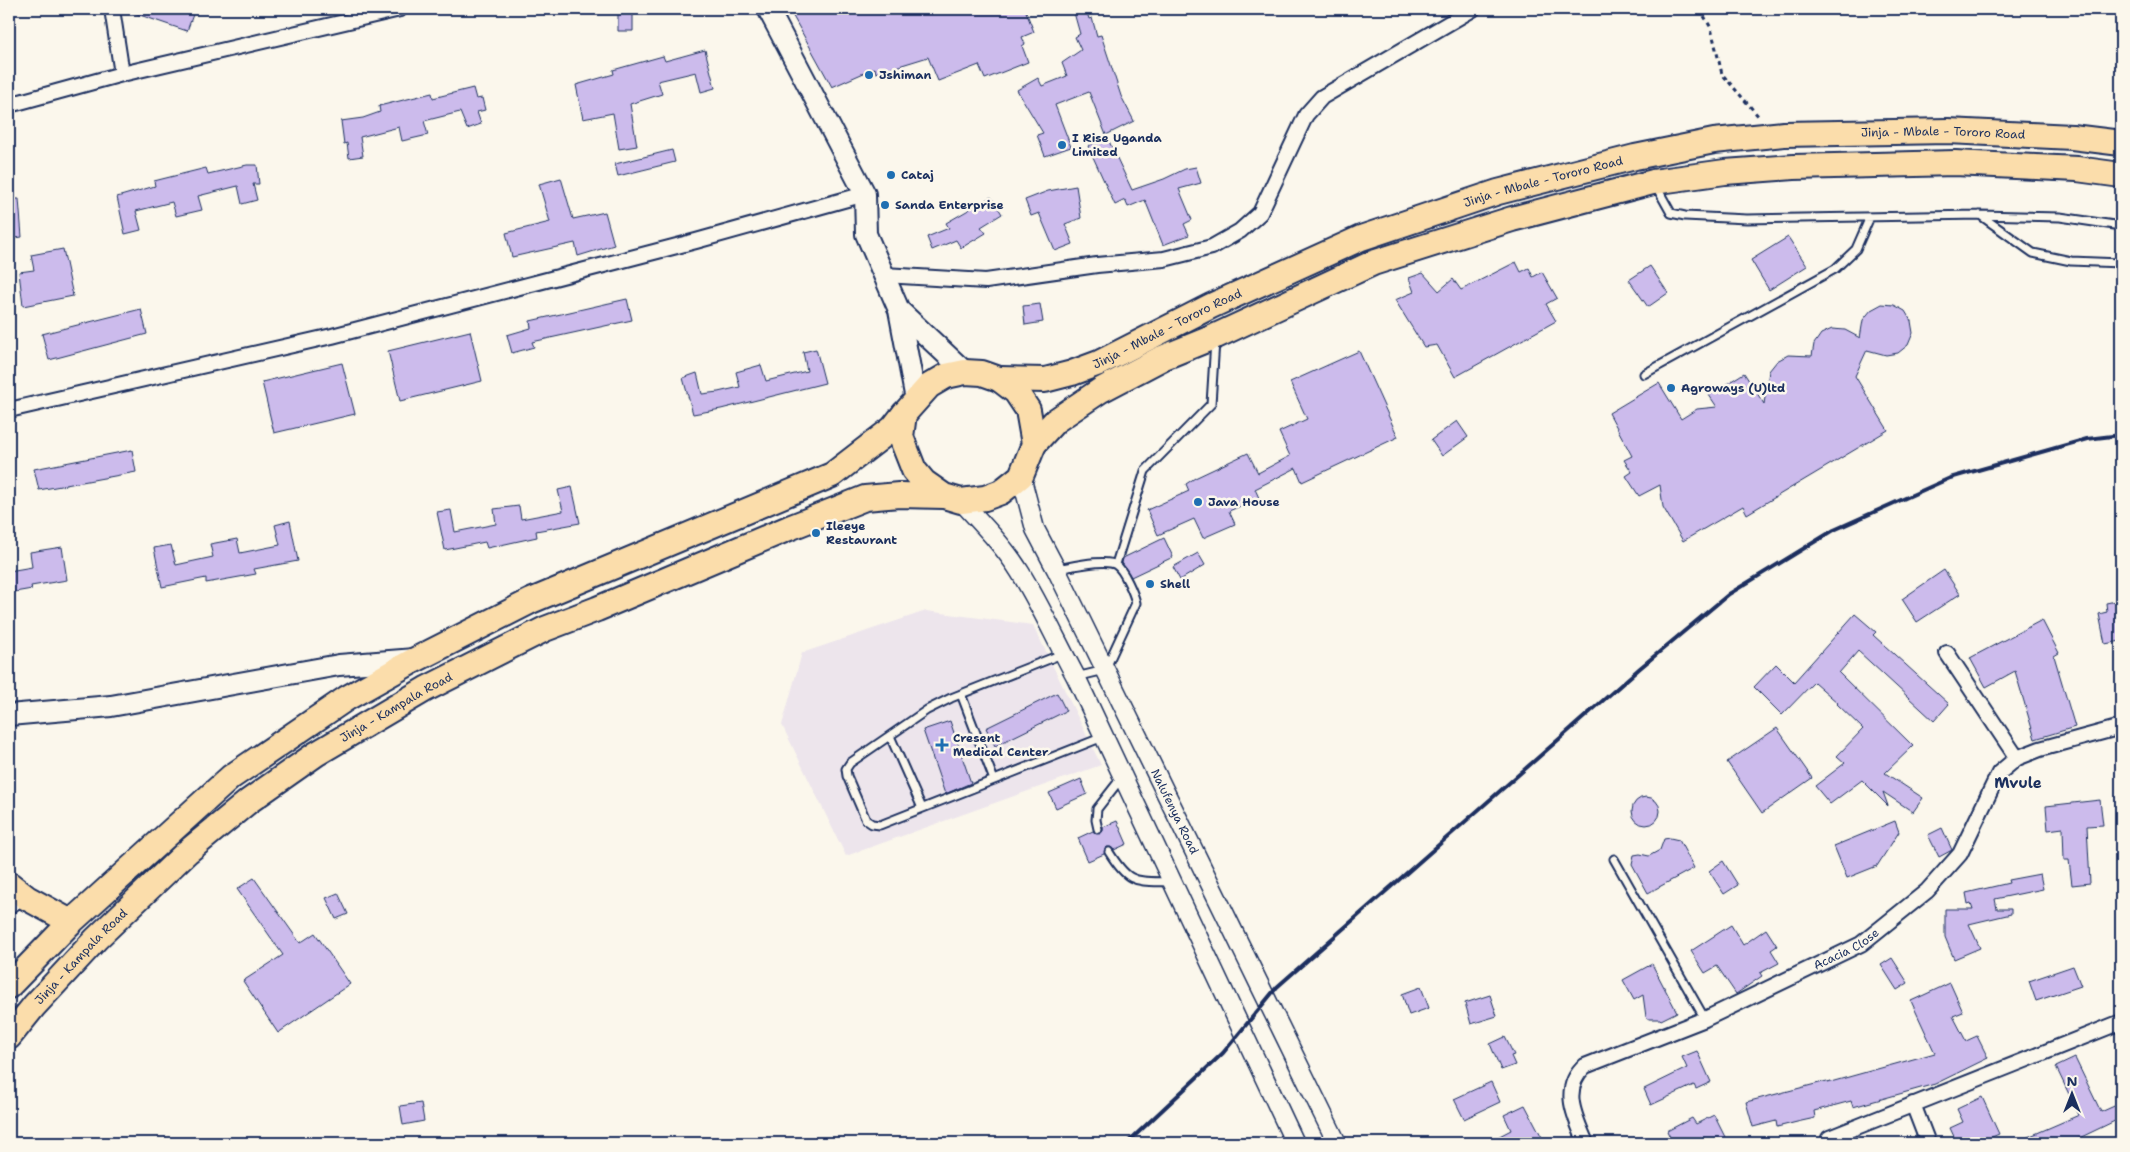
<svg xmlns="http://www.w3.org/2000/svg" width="2130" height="1152" viewBox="0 0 2130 1152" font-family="'Shantell Sans',sans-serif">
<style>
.built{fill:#ede5ec}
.building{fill:#ccbbec;stroke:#1b2f5e}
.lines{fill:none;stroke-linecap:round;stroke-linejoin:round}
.service-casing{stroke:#1b2f5e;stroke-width:11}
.minor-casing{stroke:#1b2f5e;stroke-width:18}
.tertiary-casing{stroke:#1b2f5e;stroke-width:21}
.secondary-casing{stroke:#1b2f5e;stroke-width:24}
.trunk-casing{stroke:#1b2f5e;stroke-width:28}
.path{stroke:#1b2f5e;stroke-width:3;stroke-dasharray:4 4;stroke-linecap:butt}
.service{stroke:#fbf7ec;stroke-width:7}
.minor{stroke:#fbf7ec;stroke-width:14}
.tertiary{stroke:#fbf7ec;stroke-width:18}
.secondary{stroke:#fbf7ec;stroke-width:20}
.trunk{stroke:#fbddab;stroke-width:24}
.rail{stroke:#1b2f5e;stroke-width:4}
.poi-dot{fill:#1f6fb2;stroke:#fbf7ec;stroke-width:2}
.labels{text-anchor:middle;stroke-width:5;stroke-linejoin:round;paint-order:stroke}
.poi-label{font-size:12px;font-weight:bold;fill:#1b2f5e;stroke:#fbf7ec;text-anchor:start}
.street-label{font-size:12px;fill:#1b2f5e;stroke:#fbf7ec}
.quarter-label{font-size:15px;font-weight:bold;fill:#1b2f5e;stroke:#fbf7ec}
</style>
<rect width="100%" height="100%" fill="#fbf7ec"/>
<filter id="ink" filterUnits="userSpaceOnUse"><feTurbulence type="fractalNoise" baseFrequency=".02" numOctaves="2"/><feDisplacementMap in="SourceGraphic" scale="10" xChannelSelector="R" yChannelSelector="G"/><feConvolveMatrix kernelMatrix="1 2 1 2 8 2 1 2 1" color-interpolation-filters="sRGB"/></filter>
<g filter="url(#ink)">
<path class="built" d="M926,611l107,14 68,140 -255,91 -64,-131 20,-72z"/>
<path class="building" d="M128,9h67l-8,22 -59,-20z
M618,9h15v22h-15z
M789,9h236l9,23 -12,5 3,7 -3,2 6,16 -43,17 -6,-14 -41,16 -10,-24 -52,16 -1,-5 -43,19z
M1073,9h13l3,10 3,-1 5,18 4,-1 20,61 13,25 -28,14 -17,-43 -34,13 16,42 -26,9 -8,-21 6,-2 -26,-43 21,-12 4,8 25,-10 -5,-13 19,-13 -6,-13 5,-3z
M705,50l10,38 -14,4 -5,-20 -38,9 4,13 -32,10 7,42 -18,3 -6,-36 -30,6 -7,-34 38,-11 -1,-4 50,-14 2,5z
M473,88l3,11 6,-1 3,12 -8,2 4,12 -14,5 -7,-17 -36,9 4,14 -26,6 -3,-14 -39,10 3,19 -14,2 -2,-15 -3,1 -3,-23 22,-3 17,-6 -1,-6 53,-13 1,5z
M1107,137l25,53 32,-11 21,-10 11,-2 5,16 -22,6 13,31 -8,4 5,11 -26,10 -18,-45 -17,7 -3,-7 -10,5 -27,-59z
M672,150l3,12 -57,14 -3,-12z
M247,165h10l2,19h-6l4,16 -15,4 -4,-18 -40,10 4,14 -26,6 -4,-14 -36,9 5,19 -16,4 -8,-37 38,-11 -1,-5 52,-13 2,6z
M561,178l12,41 32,-7 9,33 -36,11 -3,-13 -63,14 -6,-24 44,-11 -11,-38z
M1076,186l5,32 -16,6 8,20 -18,7 -16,-38 -8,3 -6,-16 23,-9z
M991,197l11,17 -21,13 5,6 -25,15 -5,-8 -24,10 -5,-13 22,-9 -3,-5z
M9,199h10l3,38 -13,2z
M1788,237l19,29 -38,24 -18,-30z
M63,249l10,47 -50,10 -4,-34 15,-2 -3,-15z
M1516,262l5,10 8,-4 4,9 9,-5 15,26 -11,6 10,17 -101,56 -18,-32 -13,2 -29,-47 19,-8 -5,-14 14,-5 16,18 14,-12 8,11z
M1650,266l18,27 -20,14 -19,-27z
M627,299l5,21 -100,22 2,5 -22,6 -5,-18 24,-7 -1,-7z
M1040,304l3,18 -18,3 -2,-19z
M1882,304l12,1 11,6 6,10 2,12 -5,12 -10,8 -12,2 -19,-5 -12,26 33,54 -141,84 -4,-8 -60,35 -20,-34 -3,-22 -21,11 -13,-20 6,-4 -8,-12 8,-4 -23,-43 50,-30 22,36 16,-10 20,-2 -8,-12 35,-22 20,31 5,-33 8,-10 11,-6 24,1 2,-12 7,-10 11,-5 13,1 15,8 3,-18 8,-10z
M141,309l6,25 -98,26 -7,-26z
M470,331l12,50 -82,20 -12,-50z
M816,349l9,34 -104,26 -28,5 -10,-36 14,-5 5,21 16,-2 22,-5 -4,-15 25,-7 5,16 41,-10 -4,-19z
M1359,351l39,86 -96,45 -6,-14 -41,21 4,9 -30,13 6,13 -32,14 -9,-19 -36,16 -11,-25 42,-19 -3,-7 9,-6 53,-25 10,20 32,-17 -11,-24 28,-13 -17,-37z
M342,363l13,51 -81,19 -12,-51z
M1457,421l11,16 -26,19 -11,-16z
M132,450l4,22 -97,18 -5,-21z
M572,487l8,36 -44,8 1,6 -50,11 -2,-6 -40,8 -8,-38 14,-2 4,22 41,-8 -2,-15 25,-3 2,13 42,-8 -5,-21z
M290,521l8,40 -44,8 2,5 -50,9v-5l-44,9 -8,-39 17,-3 5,20 37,-8 -3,-13 27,-5 3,14 40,-8 -5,-20z
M1164,538l9,19 -42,20 -9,-14 1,-5z
M62,547l5,33 -36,6 1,3 -23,4v-22l23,-4 -2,-15z
M1198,553l7,12 -25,15 -7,-13z
M1944,570l16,24 -43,28 -15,-23z
M2121,600v41l-16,3 -6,-30 8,-2 -1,-9z
M1855,614l21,18 -3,3 76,69 -15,17 -76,-70 -19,22 74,73 -28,27 38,25 -10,14 -30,-20 5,14 -26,-26 -32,24 -15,-18 30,-23 -8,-7 26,-27 -26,-25 1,-1 -24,-21 -32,33 -28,-28 22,-23 18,18z
M2042,620l17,33 -5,3 21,71 -40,12 -20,-68 -29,16 -16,-29z
M1057,693l9,18 -71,35 -9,-18z
M950,721l21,62 -26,11 -22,-64z
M1777,728l35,50 -50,35 -35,-51z
M1081,779l6,15 -31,14 -7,-15z
M1632 811a14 14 0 1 1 28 0a14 14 0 1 1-28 0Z
M2100,800l3,25 -16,1 3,57 -18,2 -3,-25h-5l-1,-32 -15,2 -2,-24z
M1117,821l10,23 -13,6 -3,-3h-4l-3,7 -16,7 -10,-23 15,-7 7,3 3,-3v-4z
M1895,821l4,11 -22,34 -30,12 -13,-32z
M1942,828l10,22 -13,7 -11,-22z
M1670,838l9,2 15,28 -46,25 -16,-29 2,-9 6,-1 9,2 11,-6 4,-11z
M1723,861l15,24 -14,9 -15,-23z
M2040,874l3,15 -48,10 2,10h14v5l-42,10 11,24 -26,11 -9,-22v-28h28l-2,-6 -3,1 -2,-11 43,-10 -1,-3z
M254,878l46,65 15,-10 35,51 -72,49 -35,-52 40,-26 -46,-66z
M338,893l10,21 -12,5 -10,-21z
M1731,925l12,20 23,-16 11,17 -6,4 8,13 -19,10 2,3 -26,18 -19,-28 -12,7 -14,-22z
M1892,958l16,25 -11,7 -16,-25z
M1652,964l25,48 -16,8 -1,-1h-11l-3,-2 -3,-22 -9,5 -11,-20z
M2073,966l8,20 -45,15 -7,-20z
M1950,983l13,29 -10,4 13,25 11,-5 11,22 -53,26 -82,23 -2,-6 -37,10 1,7 -18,4 -20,5 -1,-6 -23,6 -7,-25 81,-21v2l108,-30 -24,-52z
M1421,987l8,21 -20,7 -7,-21z
M1490,995l7,21 -26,8 -6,-21z
M1505,1037l9,18 -3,1 4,9 -14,5 -11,-26z
M1697,1051l14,31 -15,7 -2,-4 -43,20 -7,-16 43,-21 -5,-11z
M2075,1058l26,54 20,-9v15l-52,25h-55l65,-28 -23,-48z
M1491,1082l9,20 -36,17 -10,-20z
M1982,1097l17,37 -21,9h-5l-2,-4 -14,4 -7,-15 13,-6 -6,-13z
M421,1103l3,18 -21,4 -3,-19z
M1525,1105l20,38h-59l25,-13 -7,-15z
M1714,1115l14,28h-55l-6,-12 25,-13 4,6z"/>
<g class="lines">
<g class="service-casing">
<path id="service" d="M1656,186l15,27 14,3 62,3 233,-4 80,2 61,9
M1980,215l53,38 38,8 50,2
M1644,374l191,-105 21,-20 14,-32
M1116,564l29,-93 66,-67 4,-63
M1057,569c13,-2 49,-11 59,-4 8,5 18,29 20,38l-31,67 -29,7
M1062,654l-111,44 -24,12 -77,53 -4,6 1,7 19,44 6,4 8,1 223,-88
M961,694l33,86
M890,736l32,72
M1098,829l-2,-9 1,-11 25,-32
M1109,852c20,32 25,29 61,30
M1614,859l91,160
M9,910l14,-9"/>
</g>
<g class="minor-casing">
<g id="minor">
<path d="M112,9l10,65"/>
<path d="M9,105l113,-31 278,-65"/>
<path d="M884,275l102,6 111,-16 67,-6 48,-12 28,-16 20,-18 46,-98 16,-18 151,-88"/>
<path d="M9,410l323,-74 364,-95 169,-47"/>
<path d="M1947,653l70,105"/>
<path d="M1913,1104l15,39"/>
<path d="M1829,1138l292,-116"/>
<path id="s1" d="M1586,1143c-11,-26 -26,-54 -1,-77l120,-47 156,-75 66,-53 33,-37 39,-81 18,-15 23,-9 81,-22"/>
</g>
</g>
<g class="tertiary-casing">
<g id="tertiary">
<path id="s2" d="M1021,476l14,53 21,40 281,574"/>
<path d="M961,501c21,23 43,45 59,71 21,34 37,70 56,105l219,466"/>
</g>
</g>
<g class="secondary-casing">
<path id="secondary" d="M768,9l97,185 1,40 33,76 17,90
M899,310l66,62
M9,715l102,-9 228,-41 76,-6"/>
</g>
<g class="trunk-casing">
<g id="trunk">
<path id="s3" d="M999,379l46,1 27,-7 27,-10 112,-57 150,-68 137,-46 137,-35 79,-16 70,-7 164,-3 124,6 49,6"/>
<path d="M1034,444l21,-23 46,-31 61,-32 54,-22 157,-73 139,-44 141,-37 72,-10 69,-5 161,-4 122,6 44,6"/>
<path d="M9,884l18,14 44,24"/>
<path d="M9,986l62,-64 160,-145 116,-79 64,-36 120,-61 301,-126 61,-47 11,-14"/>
<path id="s4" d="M9,1037l25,-31 62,-67 91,-87 62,-51 67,-47 110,-65 119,-60 52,-20 192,-81 76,-30 34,-3 45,1 17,5 24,-3 16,-6 20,-16 13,-32 -6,-34 -12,-18 -17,-13 -17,-6 -17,-1 -19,4 -17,10 -25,28 -3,23 13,33 10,12 20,14"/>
</g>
</g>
<path class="path" d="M1700,9l11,19 11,46 38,44
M1702,11l10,-2"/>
<use href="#service" class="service"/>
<use href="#minor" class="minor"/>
<use href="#tertiary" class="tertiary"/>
<use href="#secondary" class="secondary"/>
<use href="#trunk" class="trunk"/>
<path class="rail" d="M1127,1143l96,-90 54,-66 363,-319 89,-74 105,-64 116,-52 137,-39 34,-4"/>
</g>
</g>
<g class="poi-dot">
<circle cx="869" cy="75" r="5"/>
<circle cx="1062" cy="145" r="5"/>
<circle cx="891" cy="175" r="5"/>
<circle cx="885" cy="205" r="5"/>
<circle cx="1671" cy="388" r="5"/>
<circle cx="1198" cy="502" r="5"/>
<circle cx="816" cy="533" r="5"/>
<circle cx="1150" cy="584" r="5"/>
<path d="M939.5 737.5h5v5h5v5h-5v5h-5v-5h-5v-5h5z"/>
</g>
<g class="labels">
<g class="poi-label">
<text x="879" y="79">Jshiman</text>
<text x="1072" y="142">I Rise Uganda<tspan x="1072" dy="14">Limited</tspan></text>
<text x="901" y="179">Cataj</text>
<text x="895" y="209">Sanda Enterprise</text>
<text x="1681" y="392">Agroways (U)ltd</text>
<text x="1208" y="506">Java House</text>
<text x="826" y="530">Ileeye<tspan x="826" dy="14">Restaurant</tspan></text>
<text x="1160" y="588">Shell</text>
<text x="953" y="742">Cresent<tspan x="953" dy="14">Medical Center</tspan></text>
</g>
<g class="street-label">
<text dy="4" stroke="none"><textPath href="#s3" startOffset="989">Jinja - Mbale - Tororo Road</textPath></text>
<text dy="4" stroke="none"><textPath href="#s3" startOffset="584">Jinja - Mbale - Tororo Road</textPath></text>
<text dy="4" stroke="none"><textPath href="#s3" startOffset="179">Jinja - Mbale - Tororo Road</textPath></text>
<text dy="4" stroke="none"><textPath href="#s4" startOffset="512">Jinja - Kampala Road</textPath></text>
<text dy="4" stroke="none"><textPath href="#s2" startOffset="370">Nalufenya Road</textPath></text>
<text dy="4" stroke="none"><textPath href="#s1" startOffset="370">Acacia Close</textPath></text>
<text dy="4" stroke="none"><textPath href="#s4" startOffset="108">Jinja - Kampala Road</textPath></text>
</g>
<g class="quarter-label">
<text x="2018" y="788">Mvule</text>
</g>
</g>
<rect width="2130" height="1152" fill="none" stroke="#fbf7ec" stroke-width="30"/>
<rect x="15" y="15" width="2100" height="1122" fill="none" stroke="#1b2f5e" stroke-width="2" filter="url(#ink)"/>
<g transform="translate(2072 1094)" stroke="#fbf7ec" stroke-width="4" paint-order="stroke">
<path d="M0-4L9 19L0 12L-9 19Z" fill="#1b2f5e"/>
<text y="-8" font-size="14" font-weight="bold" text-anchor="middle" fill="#1b2f5e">N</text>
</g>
</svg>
